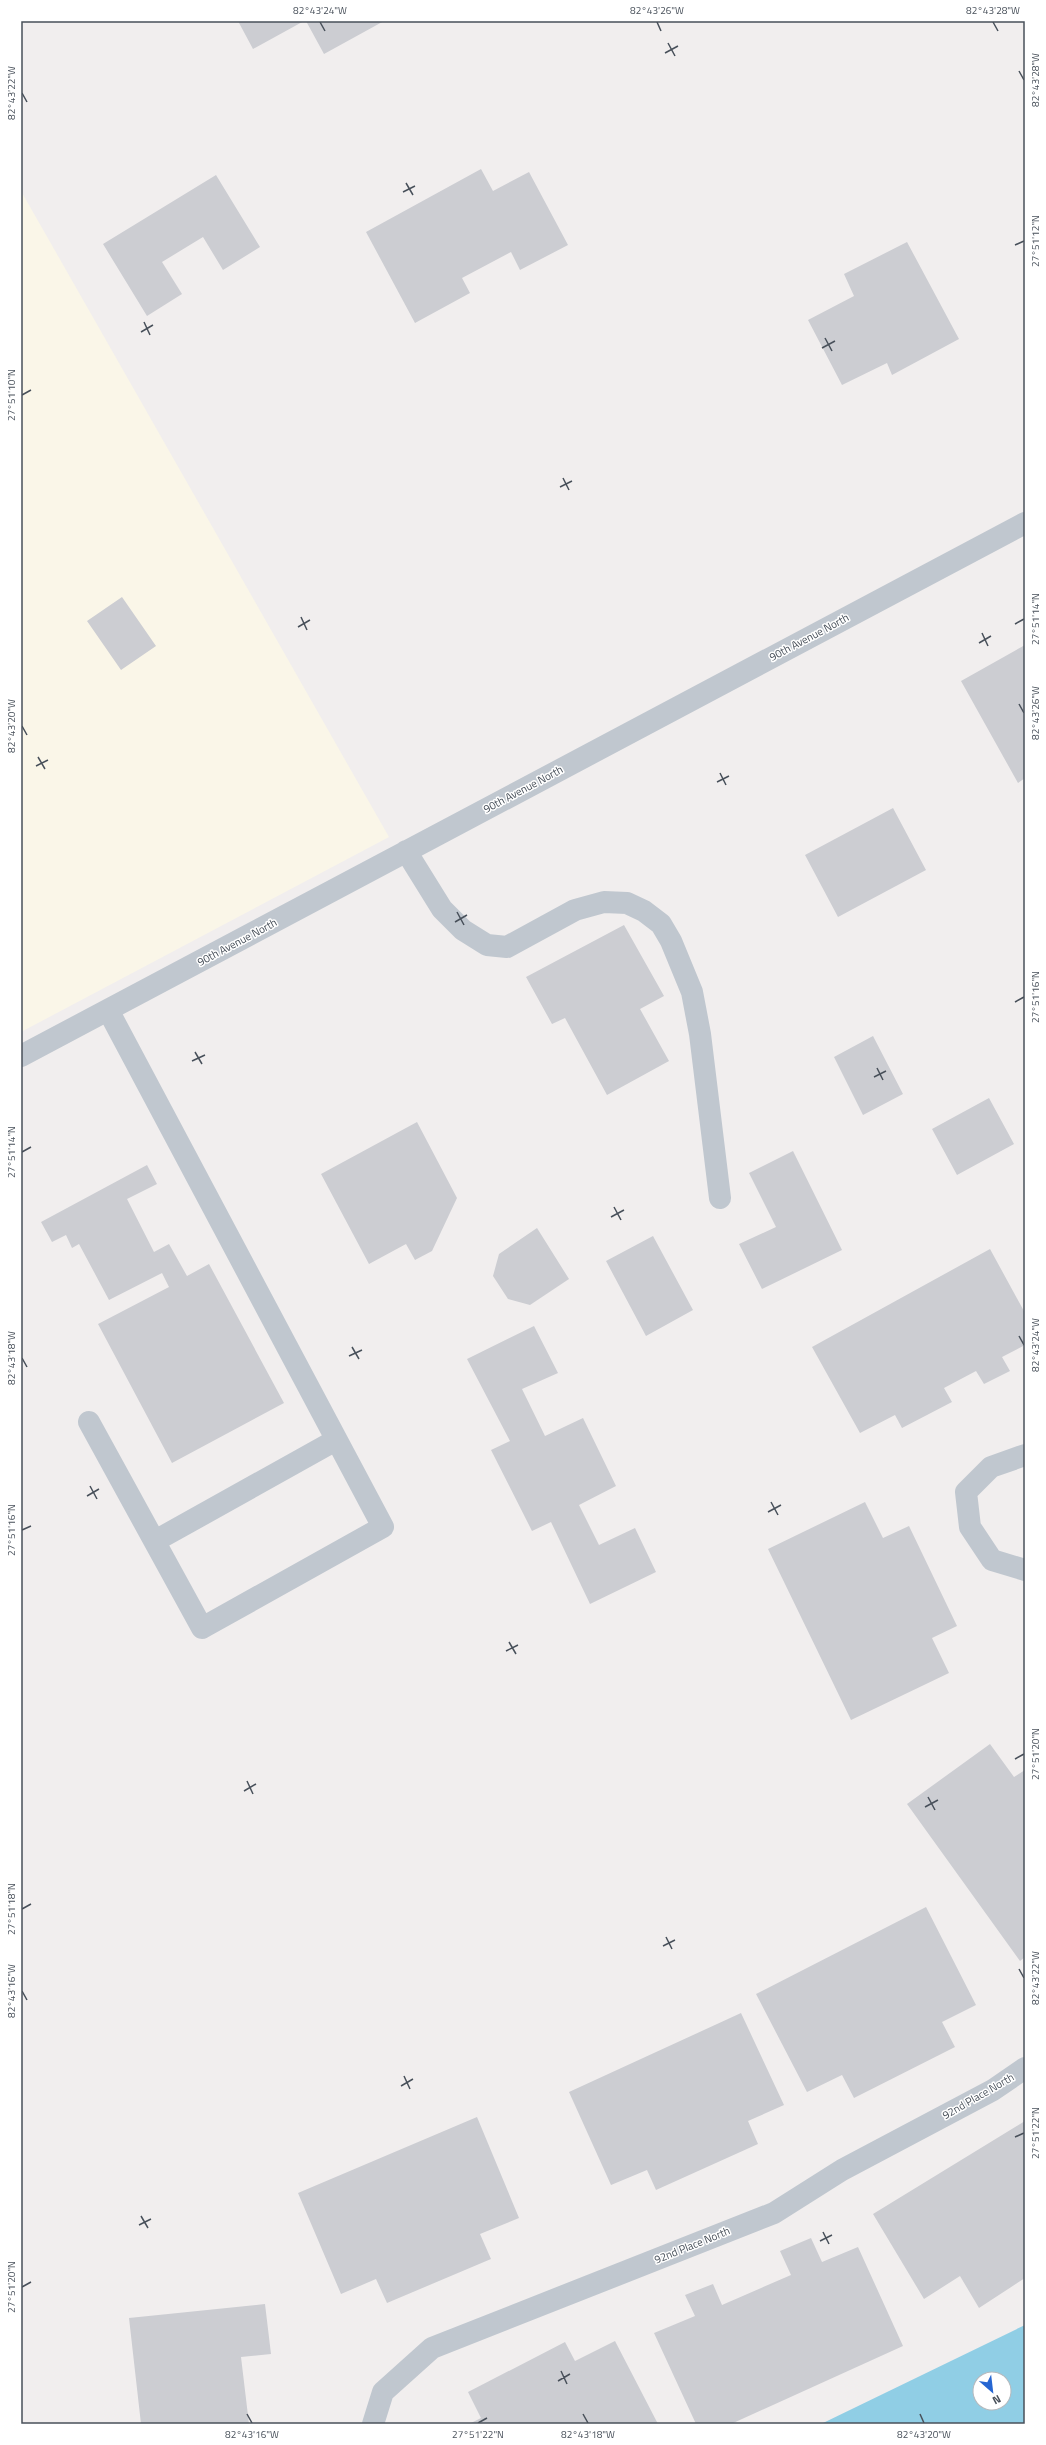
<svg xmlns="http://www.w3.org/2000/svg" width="1046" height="2445" viewBox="0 0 1046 2445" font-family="'Titillium Web',sans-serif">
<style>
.commercial{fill:#faf6e8}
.water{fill:#90cee5;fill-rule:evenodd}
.building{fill:#cccdd2}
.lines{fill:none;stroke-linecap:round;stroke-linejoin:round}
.minor{stroke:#c0c7cf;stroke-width:22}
.ticks{fill:none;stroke:#48505a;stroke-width:1.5}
.labels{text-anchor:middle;stroke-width:3;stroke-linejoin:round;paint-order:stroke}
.street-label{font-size:11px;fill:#48505a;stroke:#fff}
.neatline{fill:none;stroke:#48505a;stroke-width:1.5}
.ticks-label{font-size:10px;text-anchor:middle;fill:#48505a}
</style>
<rect width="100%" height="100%" fill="#f1eeee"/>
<path class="commercial" d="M21,191l368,646 -368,195z"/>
<path class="water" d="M1025,2325v99h-204zM980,2379h24v24h-24z"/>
<path class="building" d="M238,21h66l-51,28z
M306,21h78l-60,33z
M481,169l12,22 36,-19 39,73 -48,25 -9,-18 -49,26 8,15 -55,30 -49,-91z
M216,175l44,72 -37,23 -20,-33 -41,25 20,32 -35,22 -44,-72z
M907,242l52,97 -67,36 -5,-12 -45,22 -34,-65 46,-24 -10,-22z
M122,597l34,49 -35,24 -34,-49z
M1025,645v133l-7,5 -57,-102z
M893,808l33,62 -88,47 -33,-62z
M624,925l40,71 -24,13 29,52 -62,34 -42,-77 -13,6 -26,-47z
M873,1036l30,58 -40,21 -29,-58z
M989,1098l25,46 -57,31 -25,-46z
M417,1122l40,76 -25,53 -17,9 -9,-16 -37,20 -48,-90z
M793,1151l49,99 -80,39 -23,-45 37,-17 -27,-54z
M147,1165l10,19 -30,15 27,53 15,-8 18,32 22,-12 75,139 -112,60 -74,-139 71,-37 -7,-14 -53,27 -30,-56 -7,4 -6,-13 -14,7 -11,-20z
M537,1228l32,51 -39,26 -22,-6 -15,-23 6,-22z
M653,1236l40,74 -47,26 -40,-75z
M990,1249l35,64v32l-23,12 8,14 -26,13 -8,-13 -32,17 8,14 -50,26 -7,-13 -35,18 -48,-86z
M534,1326l24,47 -36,16 23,47 38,-18 33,68 -37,19 20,40 36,-17 21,44 -66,32 -39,-82 -19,9 -41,-81 19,-9 -43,-82z
M865,1502l18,36 26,-12 48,100 -25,12 17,35 -98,47 -83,-171z
M990,1744l24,33 11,-7v187l-5,4 -113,-157z
M926,1907l50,98 -34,17 13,25 -101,51 -12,-23 -35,17 -51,-98z
M741,2013l43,92 -36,16 10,23 -102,46 -9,-20 -36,15 -42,-93z
M477,2117l42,101 -39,16 11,25 -104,44 -11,-24 -35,15 -43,-101z
M1025,2121v157l-46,30 -19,-32 -36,23 -51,-85z
M811,2238l11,24 36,-15 45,99 -172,78h-35l-42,-91 41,-17 -10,-21 28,-11 9,21 69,-30 -11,-24z
M265,2304l6,50 -30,3 8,67h-108l-12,-106z
M615,2341l43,83h-189l12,-6 -13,-26 97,-50 10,19z"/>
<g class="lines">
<path class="minor" d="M406,851l36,58 21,21 24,15 20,2 68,-37 29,-8 23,1 17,8 17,13 10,17 21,51 8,42 20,164
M21,1056l1004,-533
M89,1422l113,206 181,-101 -275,-517
M1025,1455l-34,12 -25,25 4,35 22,33 33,10
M155,1541l181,-101
M373,2424l10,-32 49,-44 342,-135 68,-43 151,-80 32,-22"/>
</g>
<path class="ticks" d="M320,22l5,9M657,22l4,9M993,22l5,9M668,43l7,13M665,53l13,-7M1019,71l5,9M22,93l5,9M406,183l7,12M403,192l12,-6M1015,245l9,-4M144,322l6,13M141,332l12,-7M825,338l7,13M822,348l13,-7M22,395l9,-5M563,478l6,12M560,487l12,-6M301,617l6,13M1015,624l9,-5M298,627l12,-7M982,633l6,13M979,643l12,-7M1019,704l5,9M22,726l5,9M38,757l7,12M36,766l12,-6M720,773l6,12M717,782l12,-6M457,912l7,13M455,922l12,-7M1015,1002l9,-5M195,1052l7,12M192,1061l13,-6M877,1068l6,12M874,1077l12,-6M22,1152l9,-5M614,1207l7,13M611,1217l13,-7M1019,1336l5,9M352,1347l7,12M349,1356l13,-6M22,1358l5,9M90,1486l7,13M87,1496l12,-7M771,1502l7,13M768,1512l13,-7M22,1530l9,-4M509,1642l7,12M506,1651l12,-6M1015,1759l9,-5M247,1781l6,13M244,1791l12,-7M928,1797l7,13M925,1807l13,-7M22,1909l9,-5M666,1937l6,12M663,1946l12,-6M1019,1969l5,9M22,1991l5,9M404,2076l6,13M401,2086l12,-7M1015,2137l9,-4M141,2216l7,12M139,2225l12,-6M823,2232l6,12M820,2241l12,-6M22,2287l9,-5M561,2371l6,13M558,2381l12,-7M247,2414l5,9M583,2414l5,9M920,2414l4,9M478,2423l9,-5"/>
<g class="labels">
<g class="street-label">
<text transform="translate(809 637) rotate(-28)" y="4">90th Avenue North</text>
<text transform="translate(523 789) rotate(-28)" y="4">90th Avenue North</text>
<text transform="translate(237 942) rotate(-28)" y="4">90th Avenue North</text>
<text transform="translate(978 2096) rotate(-30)" y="4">92nd Place North</text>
<text transform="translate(692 2245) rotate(-22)" y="4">92nd Place North</text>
</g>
</g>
<rect width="1046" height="2445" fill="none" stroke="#ffffff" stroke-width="44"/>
<g transform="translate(992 2391) rotate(152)"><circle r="19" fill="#ffffff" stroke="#b6b9bd"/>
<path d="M0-3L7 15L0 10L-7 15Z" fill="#2666d2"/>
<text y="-6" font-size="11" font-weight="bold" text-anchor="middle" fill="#48505a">N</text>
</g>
<rect x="22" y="22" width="1002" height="2401" class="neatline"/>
<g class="ticks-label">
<text x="320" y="14">82°43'24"W</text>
<text x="657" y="14">82°43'26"W</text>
<text x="993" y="14">82°43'28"W</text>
<text transform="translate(1035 80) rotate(-90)" y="4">82°43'28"W</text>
<text transform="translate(11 93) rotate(-90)" y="4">82°43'22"W</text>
<text transform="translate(1035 241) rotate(-90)" y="4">27°51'12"N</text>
<text transform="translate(11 395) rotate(-90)" y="4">27°51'10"N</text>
<text transform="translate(1035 619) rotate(-90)" y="4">27°51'14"N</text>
<text transform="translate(1035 713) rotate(-90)" y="4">82°43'26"W</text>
<text transform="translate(11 726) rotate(-90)" y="4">82°43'20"W</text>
<text transform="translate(1035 997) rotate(-90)" y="4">27°51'16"N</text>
<text transform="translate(11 1152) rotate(-90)" y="4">27°51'14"N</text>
<text transform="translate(1035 1345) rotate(-90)" y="4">82°43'24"W</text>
<text transform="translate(11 1358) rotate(-90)" y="4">82°43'18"W</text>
<text transform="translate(11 1530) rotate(-90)" y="4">27°51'16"N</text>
<text transform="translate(1035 1754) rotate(-90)" y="4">27°51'20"N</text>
<text transform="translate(11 1909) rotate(-90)" y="4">27°51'18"N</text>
<text transform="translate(1035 1978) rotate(-90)" y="4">82°43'22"W</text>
<text transform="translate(11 1991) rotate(-90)" y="4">82°43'16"W</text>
<text transform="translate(1035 2133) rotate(-90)" y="4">27°51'22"N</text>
<text transform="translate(11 2287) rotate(-90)" y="4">27°51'20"N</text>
<text x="252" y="2438">82°43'16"W</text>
<text x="478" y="2438">27°51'22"N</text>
<text x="588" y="2438">82°43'18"W</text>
<text x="924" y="2438">82°43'20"W</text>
</g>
</svg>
